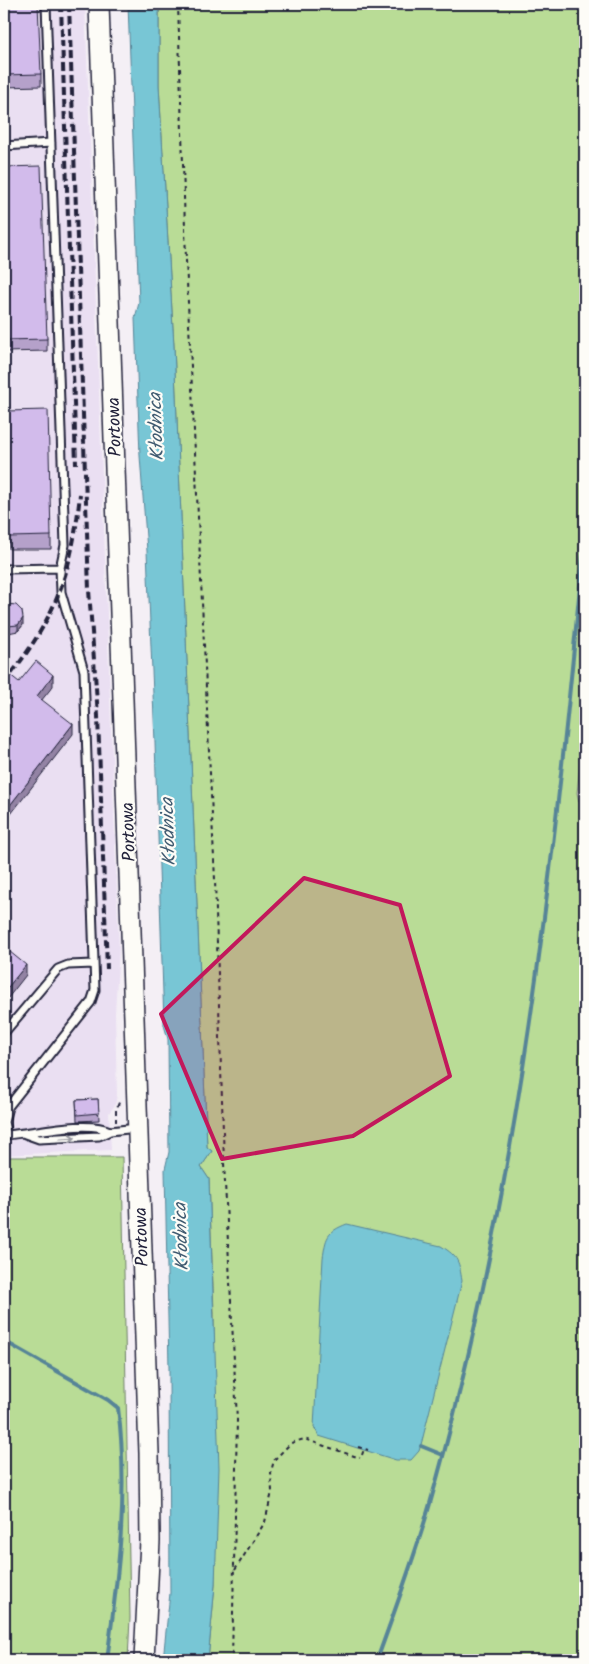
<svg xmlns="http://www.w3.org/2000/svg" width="589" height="1664" viewBox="0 0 589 1664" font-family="Kalam,sans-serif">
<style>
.built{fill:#eadff2}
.green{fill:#b9dc96;stroke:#6e7f68}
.water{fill:#78c6d5;stroke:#568497}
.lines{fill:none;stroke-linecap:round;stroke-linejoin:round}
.stream{stroke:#568497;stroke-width:4}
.lane-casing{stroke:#22223b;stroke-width:11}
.secondary-casing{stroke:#22223b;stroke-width:22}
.path{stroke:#22223b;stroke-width:2;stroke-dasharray:4 4;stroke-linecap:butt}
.lane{stroke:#fdfcf7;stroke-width:7}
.secondary{stroke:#fdfcf7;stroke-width:19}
.rail{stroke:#22223b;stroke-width:4;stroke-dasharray:8 4;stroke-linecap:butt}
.wall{fill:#b5a1ca;stroke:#22223b}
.shaded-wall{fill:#9383a4;stroke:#22223b}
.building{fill:#d2bbeb;stroke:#22223b}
.oneway{stroke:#9a9aa2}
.marked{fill:#c2185b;fill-opacity:0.2;stroke:#c2185b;stroke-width:4;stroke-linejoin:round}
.labels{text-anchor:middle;stroke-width:4.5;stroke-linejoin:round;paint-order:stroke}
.street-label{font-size:18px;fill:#22223b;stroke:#fdfcf7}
.water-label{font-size:19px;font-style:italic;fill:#405b71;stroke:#fdfcf7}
</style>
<rect width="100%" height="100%" fill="#f4eff5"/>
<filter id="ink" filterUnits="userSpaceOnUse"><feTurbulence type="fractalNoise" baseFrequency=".02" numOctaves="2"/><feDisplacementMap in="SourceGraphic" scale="10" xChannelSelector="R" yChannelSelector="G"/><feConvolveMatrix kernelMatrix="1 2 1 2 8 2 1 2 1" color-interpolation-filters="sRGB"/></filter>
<g filter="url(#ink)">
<path class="built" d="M4,4h81l34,944 -4,65 2,82 -2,10 -6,8 2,37 -107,5z"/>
<path class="green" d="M159,4h426v719l-8,70 2,8 6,5v854h-377l7,-75 -1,-273 -5,-133 -8,-12 11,-16 -5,-3 -33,-802 -15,-261z
M4,1157h118l8,461 -2,42h-124z"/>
<path class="water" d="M128,4h31v81l15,261 33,801 5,4 -11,16 8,12 10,289 -4,117 -7,75h-45l7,-67 -1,-225 -4,-199 4,-17 -1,-113 -4,-14 -9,-283 -8,-191 -7,-95 -5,-138 4,-15z
M347,1224l94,22c18,11 18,16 21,35l-40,160 -3,10 -8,9h-15l-77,-24 -5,-9 9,-169c3,-20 3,-26 24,-34z"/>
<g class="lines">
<path class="stream" d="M4,1341l104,59 10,8c11,83 0,169 -11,252
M421,1446l22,9
M377,1660c18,-50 37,-101 52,-153 91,-317 125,-646 156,-973"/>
<g class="lane-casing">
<path id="lane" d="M4,146l47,-3
M4,569l56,-1 5,-23 -19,-541
M4,1033l54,-64 10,-4 26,-1
M25,1134l14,5 60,-3 11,-5 27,-3
M4,1135c26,-1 83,-16 106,-4
M7,1135l-3,-13 4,-15 83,-105 4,-12 -11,-319 -23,-79 -1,-24"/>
</g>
<g class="secondary-casing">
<path id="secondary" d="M99,4l50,1449 1,88 -6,119"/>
</g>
<path class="path" d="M178,4l8,256 29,620 9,283 13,257 -5,240
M116,1122v-12l4,-10
M358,1447l10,3
M362,1455l2,-6
M235,1570l30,-48 7,-30 -1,-20 3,-12 17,-17 13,-4 56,19"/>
<use href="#lane" class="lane"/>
<use href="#secondary" class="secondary"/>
<path class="rail" d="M61,4l15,460
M69,4l20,586 9,126 9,253
M4,380l6,44
M4,683c51,-64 68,-108 76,-189"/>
</g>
<path class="wall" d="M4,4l37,70v12l-37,1z
M4,167l43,172v12l-43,1z
M6,423l45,113v13h-42z
M4,607l19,18 -5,6 -10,2 -4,-5z
M98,1099l1,21 -22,1 -1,-21z"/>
<path class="shaded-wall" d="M23,618v7l-5,6v-6z
M53,675v11l-16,20v-10z
M73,724v10l-69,89v-10z
M26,965v10l-22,28v-11z"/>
<path class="building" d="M4,4h34l3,70 -37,1z
M41,166l6,173 -43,1v-173z
M48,410l3,126 -42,1 -3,-126z
M7,604l9,1 6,6 1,7 -5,7 -10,1 -4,-5v-14z
M36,661l17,14 -16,21 36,28 -69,89v-131l5,-8 10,8z
M4,947l22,18 -22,27z
M98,1099l1,14 -22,2 -1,-15z"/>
<defs><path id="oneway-shaft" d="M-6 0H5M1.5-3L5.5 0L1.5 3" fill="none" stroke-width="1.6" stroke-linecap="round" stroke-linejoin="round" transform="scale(1.25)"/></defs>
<use class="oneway" href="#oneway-shaft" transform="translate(68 1138) rotate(-3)"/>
</g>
<path class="marked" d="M304,878l96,27 50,171 -97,60 -131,23 -61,-145z"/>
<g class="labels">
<g class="street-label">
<text transform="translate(114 427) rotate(-92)" y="6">Portowa</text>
<text transform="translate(128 832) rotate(-92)" y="6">Portowa</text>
<text transform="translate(141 1237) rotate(-92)" y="6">Portowa</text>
</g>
<g class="water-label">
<text transform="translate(155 427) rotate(-92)" y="7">Kłodnica</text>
<text transform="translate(167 832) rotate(-92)" y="7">Kłodnica</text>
<text transform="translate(180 1237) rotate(-92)" y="7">Kłodnica</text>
</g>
</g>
<rect width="589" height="1664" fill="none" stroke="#fdfcf7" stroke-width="20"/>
<rect x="10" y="10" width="569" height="1644" fill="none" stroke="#22223b" stroke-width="2" filter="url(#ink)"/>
</svg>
